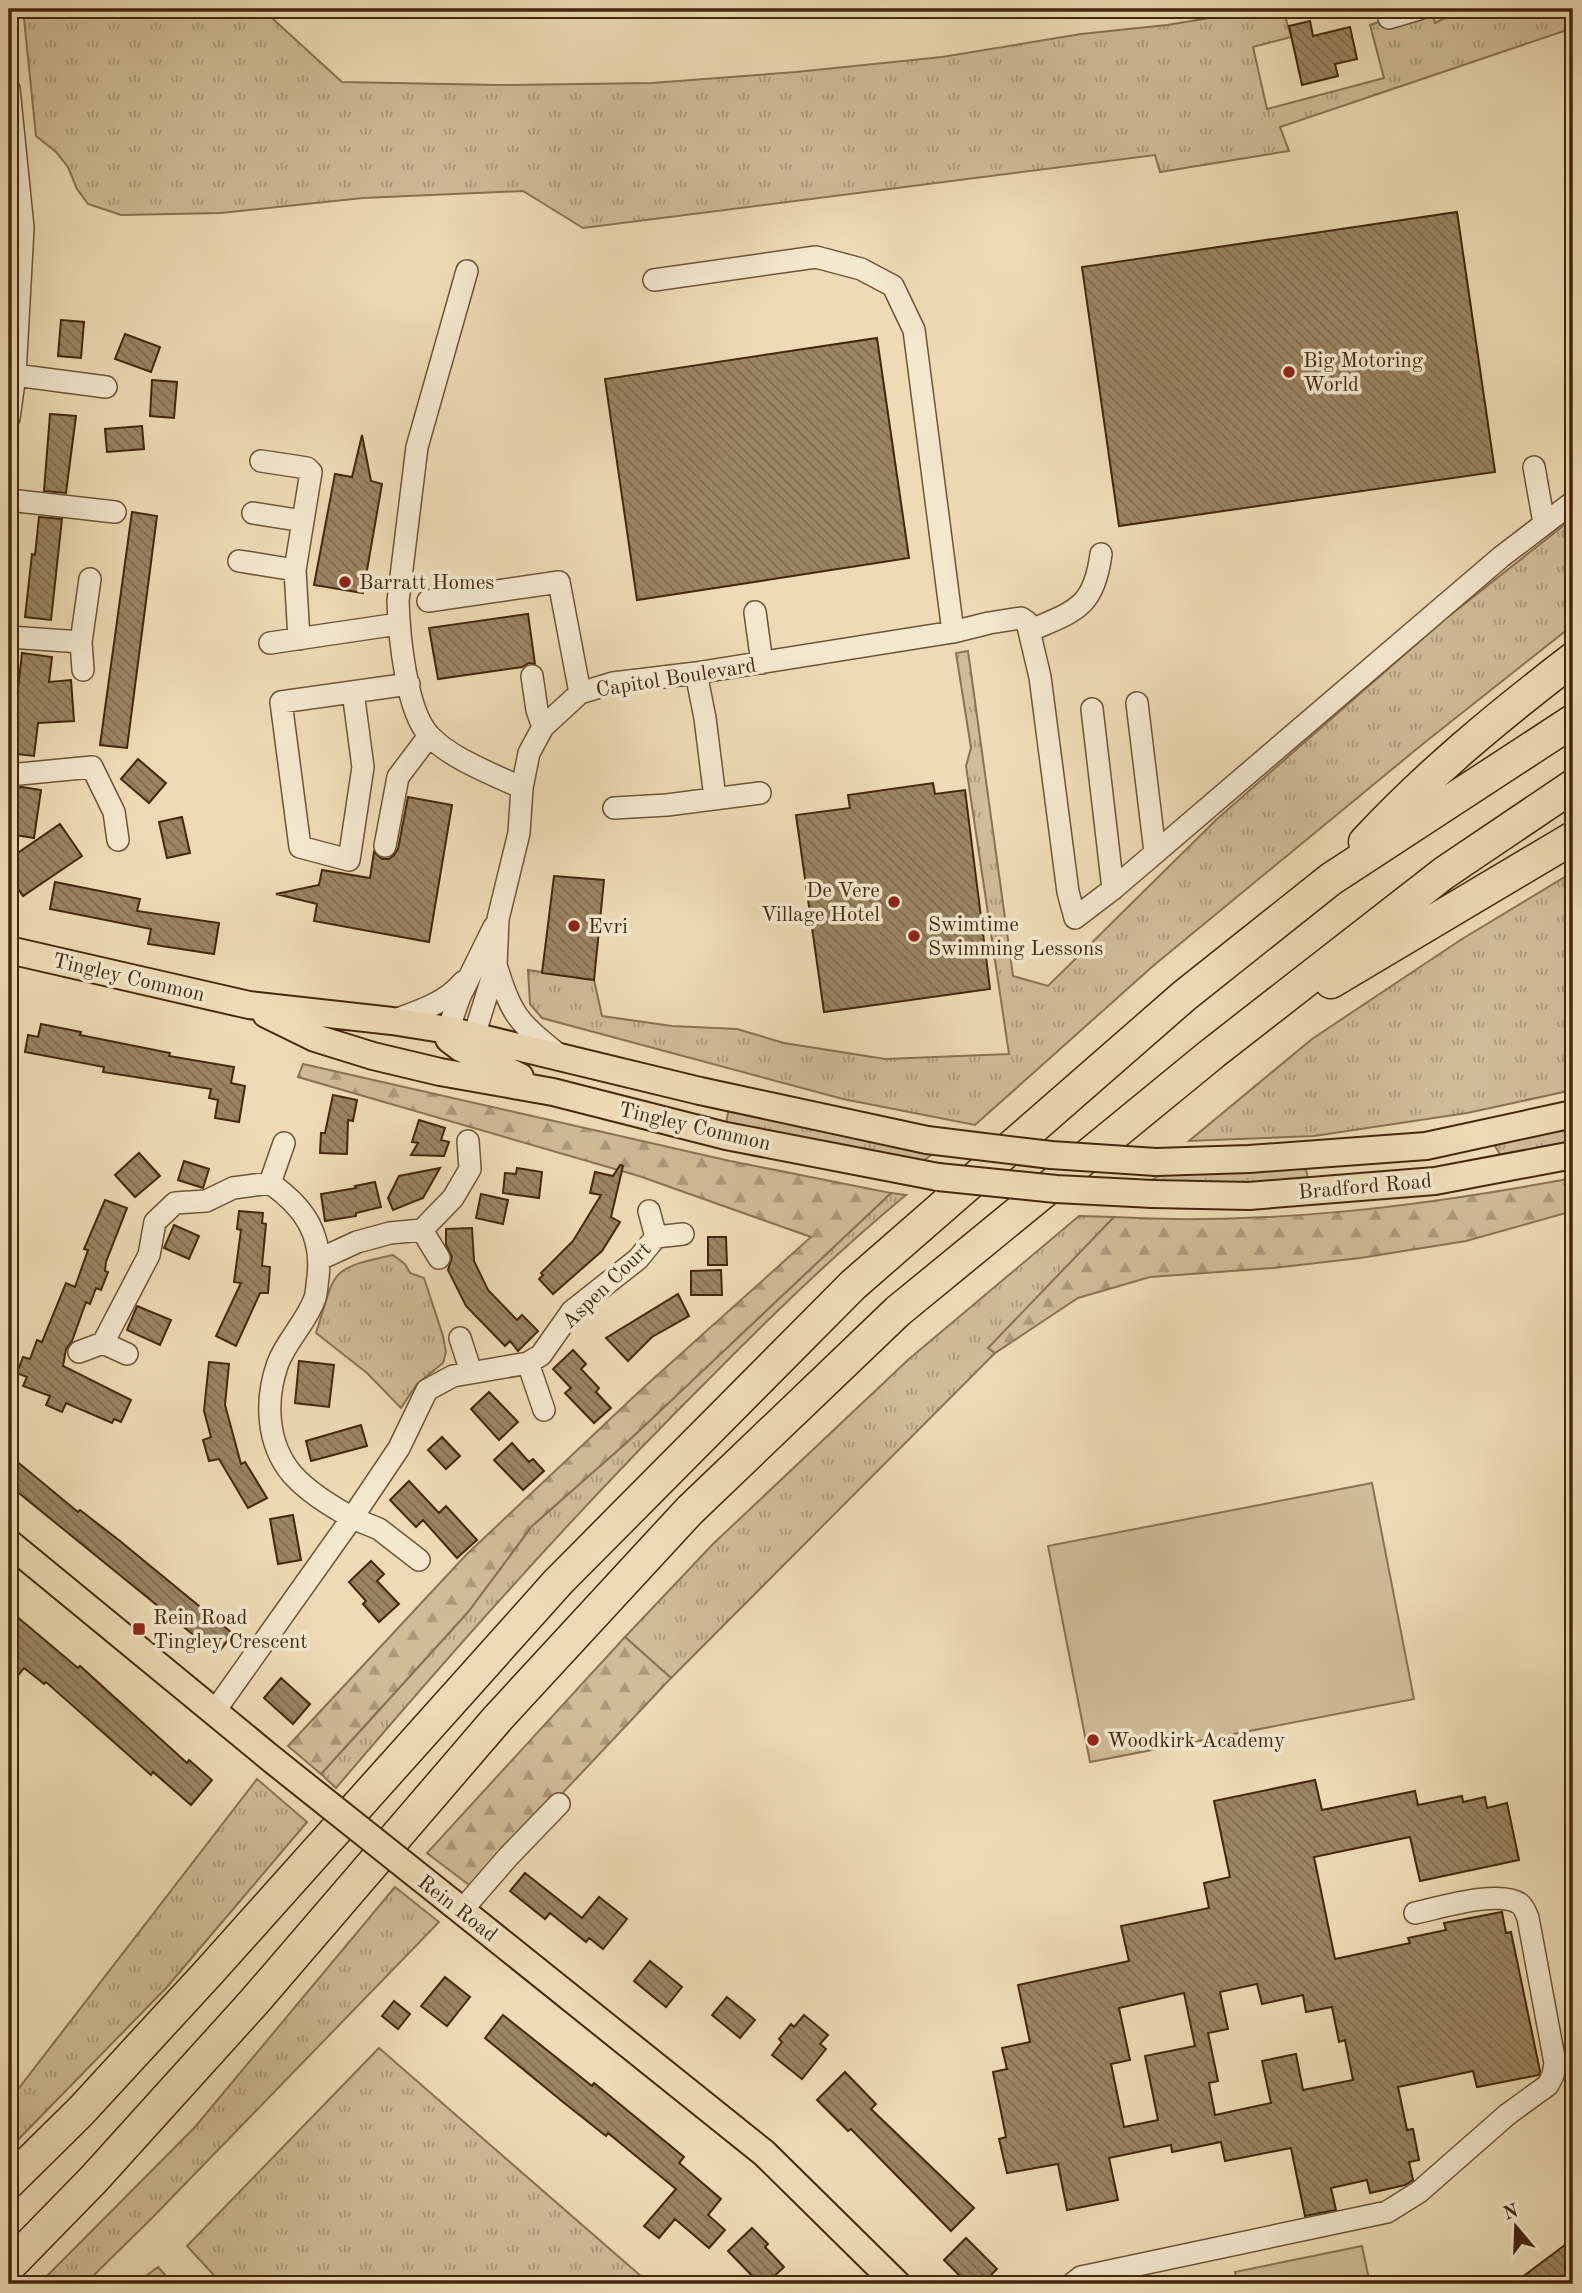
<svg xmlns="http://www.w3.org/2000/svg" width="1582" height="2293" viewBox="0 0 1582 2293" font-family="'Old Standard TT',serif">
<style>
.grass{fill:url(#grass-tufts);stroke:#8a7252;stroke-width:2}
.forest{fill:url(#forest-firs);stroke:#8a7252;stroke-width:2}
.pitch{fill:#d1bc98;stroke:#8a7252;stroke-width:2}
.building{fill:url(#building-back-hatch);stroke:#44270b;stroke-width:2;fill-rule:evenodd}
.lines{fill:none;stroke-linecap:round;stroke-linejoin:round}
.minor-casing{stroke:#6e5436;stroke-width:24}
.major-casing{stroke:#44270b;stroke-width:30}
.highway-casing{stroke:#44270b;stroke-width:35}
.minor{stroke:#f4e8cf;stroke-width:21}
.major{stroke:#eedbb5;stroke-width:26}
.highway{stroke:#eedbb5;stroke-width:32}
.major-bridge-casing{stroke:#44270b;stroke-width:30;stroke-linecap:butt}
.major-bridge{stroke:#eedbb5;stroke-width:26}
.poi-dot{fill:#8f2418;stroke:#f4e8cf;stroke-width:2.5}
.labels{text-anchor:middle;stroke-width:7;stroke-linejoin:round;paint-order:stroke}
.poi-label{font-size:21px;fill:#44270b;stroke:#f4e8cf;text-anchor:start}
.street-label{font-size:21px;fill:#44270b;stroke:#f4e8cf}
</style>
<defs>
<pattern id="grass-tufts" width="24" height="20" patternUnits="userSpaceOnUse" patternTransform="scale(1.75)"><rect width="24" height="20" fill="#d1bc98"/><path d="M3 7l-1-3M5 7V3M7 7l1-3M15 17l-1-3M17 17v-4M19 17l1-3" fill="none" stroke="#ab997a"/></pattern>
<pattern id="forest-firs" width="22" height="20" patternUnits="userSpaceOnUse" patternTransform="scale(1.75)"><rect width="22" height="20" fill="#d1bc98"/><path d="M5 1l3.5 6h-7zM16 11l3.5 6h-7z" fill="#ab997a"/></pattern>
<pattern id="building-back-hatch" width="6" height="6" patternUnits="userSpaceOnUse" patternTransform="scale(1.75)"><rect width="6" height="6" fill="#9c8563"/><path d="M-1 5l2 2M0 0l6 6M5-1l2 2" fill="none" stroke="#816d50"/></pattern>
</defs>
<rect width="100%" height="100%" fill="#eedbb5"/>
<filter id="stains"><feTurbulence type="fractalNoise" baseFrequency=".00286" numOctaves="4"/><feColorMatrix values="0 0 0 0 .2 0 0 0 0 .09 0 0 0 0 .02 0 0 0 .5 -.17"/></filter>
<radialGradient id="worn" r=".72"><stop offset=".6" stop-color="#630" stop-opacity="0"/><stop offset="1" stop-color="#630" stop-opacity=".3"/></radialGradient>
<path class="grass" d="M23,9h239l80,73 157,3 153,-2 144,-11 146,-15 139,-23 86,-9 55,-9h63l6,21 -38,10 14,62 117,-31 -14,-53 49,-16h12l4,14 14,-7 -1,-7h125v30l-6,-9 -287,97 9,24 -129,21 -5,-17 -572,73 -60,-37 -160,7 -142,15 -100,2 -33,-11 -11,-15 -9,-22 -12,-15 -20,-16z
M1573,518v107l-149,118 -271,223 -178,159 -132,-26 -301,-81 -12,-14 -2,-34 66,10 8,36 70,10 65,3 47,14 101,16 124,-5 -43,-288 5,-18 -15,-95 12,-2 45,325 35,10 169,-167 227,-199z
M1573,872v218l-106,23 -153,23 -125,5 123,-102 150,-100z
M729,1108l206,44 -13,10 -196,-39z
M1573,1124v19l-72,13 -6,-10 4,-3z
M1302,1168l4,2 2,8 -75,7h-90l21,-12h63z
M891,1193l15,2c-68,56 -132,118 -194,181 -132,131 -255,270 -376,412l-15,-14 147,-162 64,-86 93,-82z
M1079,1216l35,1 -125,131 6,5 -324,325 -46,-41 88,-93 196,-185z
M393,1255l12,9 5,9 14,5 19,58 3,16 -3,11 -26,21 -16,24 -34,-35 -51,-40c20,-62 11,-64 77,-78z
M257,1779l50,43 -140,165 -158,162v-48z
M395,1887l44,35 -286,295 -68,67h-46l156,-157z
M379,2048l271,236h-428l-35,-38z
M158,2267l15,17h-38z"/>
<path class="forest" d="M1230,9h82l-27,7h-63z
M303,1064l427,97 161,32 -266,251 -93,82 -64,86 -147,162 -33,-28 178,-191 177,-167 168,-151 -172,-61 -341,-99z
M1573,1178v33l-107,30 -106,17 -87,10 -123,9 -72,21 -83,55 -7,-5 126,-131c154,9 308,-11 459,-39z
M625,1637l46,41 -198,210 -46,-35z"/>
<path class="pitch" d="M1372,1483l42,216 -324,63 -42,-216z
M1362,2246l8,38h-133l-2,-12z"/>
<path class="building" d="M1310,21l3,15 37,-9 7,32 -22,5 3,12 -36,9 -13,-59z
M1457,212l38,260 -376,54 -37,-259z
M61,320l23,2 -3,36 -23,-2z
M125,334l35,13 -9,25 -36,-13z
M877,338l32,220 -272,42 -32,-221z
M152,380l25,2 -3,36 -24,-2z
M50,414l26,2 -10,77 -22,-2z
M142,426l2,23 -37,3 -2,-23z
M362,435l9,46 11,3 -19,109 -49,-8 21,-111 17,3z
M132,512l25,4 -30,232 -27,-3z
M39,517l23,2 -11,101 -26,-3 7,-63 3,1z
M528,614l7,50 -6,-1 -7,4 -84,12 -9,-51z
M22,653l30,4 -3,25 22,-2 3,41 -36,2 -4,33 -25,-3 6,-64h3z
M138,759l28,24 -17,20 -28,-24z
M933,783l2,11 30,-4 25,199 -166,23 -28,-197 54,-7 -2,-13z
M22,787l19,3 -7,48 -25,-4v-38l5,1 2,-9z
M408,797l44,8 -23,137 -115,-21 3,-17 -41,-10 43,-9 3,-15 48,8 4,-26 8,7h7l5,-4 4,-6z
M182,817l8,36 -23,5 -8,-36z
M60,824l22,32 -59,40 -14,-21v-16z
M554,876l50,4 -10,100 -52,-7z
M55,882l85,17 -3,12 82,12 -5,31 -66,-10 3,-15 -101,-20z
M41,1024l40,8 -1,3 90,18 -1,3 65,11 -3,16 14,3 -6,36 -24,-4 3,-18 -9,-2 2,-9 -108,-17 1,-5 -79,-15 3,-17 10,2z
M333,1095l24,5 -4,21 -5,-1 -1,34 -27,-1 1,-20h4z
M419,1120l26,8 -4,12 8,2 -5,14 -33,-1 7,-12 -6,-1z
M139,1153l21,23 -25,21 -20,-22z
M184,1161l25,8 -6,19 -25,-8z
M620,1165l3,1 -12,51 9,5 -18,29 -49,43 -14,-15 4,-4 -2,-2 32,-32 28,-46 -11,-2 5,-21 18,4z
M440,1168l-17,30 -30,12 -5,-12 11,-22z
M517,1168l25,4 -3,26 -36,-5 2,-20 11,1z
M375,1182l6,25 -25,6v3l-31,5 -4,-27 35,-6 -1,-2z
M481,1194l27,6 -5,24 -27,-6z
M105,1200l22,8 -21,54 -1,9 3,1 -7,18 -5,-2 -6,16 -4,-2 -14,39 -6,8 -3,17 68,34 -10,22 -7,-3 -2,4 -46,-20 -4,9 -16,-7 4,-9 -27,-10 4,-9 -10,-4 6,-16 7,2 7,-19 5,2 24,-59 9,4 13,-37 -4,-1z
M239,1211l24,2 -1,10 4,1 -4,42 8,1 -2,26h-8l-24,53 -20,-10 25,-53 -7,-1 7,-52 -4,-1z
M174,1225l25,11 -10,23 -25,-11z
M472,1228l2,33 14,29 29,30 5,-5 16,16 -20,20 -8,-10 -5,5 -39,-40 -18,-36 4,-13 -6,-12v-16z
M708,1237h18l1,28h-19z
M721,1270l1,25h-31v-24z
M678,1294l11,22 -37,21 -24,24 -22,-23z
M137,1306l34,14 -11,25 -33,-15z
M573,1350l13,14 -5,5 18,19 -3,4 15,16 -17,15 -29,-30 6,-5 -18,-19z
M299,1361l35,4 -5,42 -34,-4z
M209,1362l20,2 -4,41 16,59 4,-2 22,36 -19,10 -29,-49 -10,2 -6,-21 8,-3 -7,-26z
M489,1392l29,30 -19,18 -28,-31z
M361,1425l6,21 -56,15 -5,-20z
M442,1437l18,19 -14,13 -18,-19z
M512,1443l17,19 4,-3 11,12 -21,19 -29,-30z
M9,1455l69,57 2,-2 40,31 113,93 -16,20 -208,-169z
M409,1481l30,32 7,-7 31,34 -20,18 -34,-38 -7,7 -26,-27z
M293,1515l8,45 -23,4 -8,-45z
M371,1561l13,13 -7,7 22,23 -20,18 -16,-18 3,-3 -17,-19z
M9,1610l69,58 2,-2 107,97 2,-3 23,20 -21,25 -38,-33 -2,3 -105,-93 -2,2 -20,-16 -15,19z
M281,1678l29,26 -17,20 -29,-26z
M1315,1780l7,30 93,-19 3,14 44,-9 1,6 22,-5 2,11 20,-5 12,57 -99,21 -10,-44 -96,20 21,102 75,-16 -2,-5 38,-8 -2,-7 58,-11 4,21 5,-1 29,139 -1,4 -62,12 -4,-16 -75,16 9,43 6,-1 6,31 -10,2 4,18 -8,5 -35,8 -3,-13 -36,8 5,22 -31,6 -14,-68 -66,13 -4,-19 -49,10 -1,-7 -62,13 9,42 -51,10 -9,-46 -51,9 -8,-34 7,-2 -13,-65 14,-3 -5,-21 28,-6 -12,-57 111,-24 -8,-35 88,-18 -5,-25 26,-6 -16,-76zM1257,1984l5,20 41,-9 3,17 26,-5 7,35 6,-2 8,40 -50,10 -7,-36 -34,7 9,42 -56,12 -6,-32 9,-2 -10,-48 20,-4 -8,-37zM1184,1993l11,53 -50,10 13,64 -34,7 -13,-63 19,-4 -11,-52z
M525,1873l57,45 17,-21 28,22 -24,30 -14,-11 -3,4 -36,-29 -5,6 -35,-28z
M650,1961l32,26 -16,20 -32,-26z
M445,1977l25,20 -23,29 -26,-20z
M727,1997l28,23 -15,18 -28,-23z
M394,2001l16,13 -12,15 -16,-13z
M503,2015l89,71 2,-3 90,74 -5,6 42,36 -13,16 17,15 -16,18 -34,-29 -16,19 -15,-12 32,-37 -68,-56 -2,3 -43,-34 -78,-64z
M804,2015l24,20 -8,9 6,5 -24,30 -30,-24 10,-13 -3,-3 12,-15 3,3z
M845,2072l31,32 -5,5 103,99 -23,23 -100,-102 -3,2 -31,-31z
M752,2228l16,16 -3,3 19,20 -18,17h-6l-32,-33z
M966,2238l31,31 -15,15h-14l-24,-24z
M1573,2239v33l-16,12h-44z"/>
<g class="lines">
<g class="minor-casing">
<path id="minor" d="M1389,18l30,-9
M9,89l14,139 -8,147 -6,43
M467,271l-50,176 -19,154c1,33 8,110 31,134 20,23 66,40 93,53
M654,280l162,-23 45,12 32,17 21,44 39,302
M15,375l91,12
M261,461l46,7 4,4 -16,98 4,69
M1534,467l10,56
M9,500l106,12
M253,513l50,8
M239,561l56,9
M428,601l131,-19 21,111
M755,612l7,51
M1029,631c46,-20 65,-23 72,-77
M9,637l72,5 2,28
M81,642l9,-63
M270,643l128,-19
M696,673l9,45 10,80
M532,676l5,34 6,17
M353,692l10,75 -14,93 -49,-13 -19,-145 128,-18
M1137,703l18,149
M1092,709l21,180
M9,775l83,-8 22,45 4,28
M614,808l53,-3 93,-12
M385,846l13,-69 31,-41
M496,965c16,51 21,56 63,90
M392,1021c27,-10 52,-17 71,-39
M448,1030l12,-34 34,-69
M474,1036l22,-71 2,-46 21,-86 3,-45 7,-35 14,-26 37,-34 33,-10 83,-10 257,-41 36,-9 32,-5 6,4 13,55 28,215 7,26 38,-29 388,-332 72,-55
M270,1183l14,-40
M649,1211l7,26 27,-3
M439,1258l-17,-28 31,-32 17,-29 -2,-28
M320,1259l37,-17 33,-9 32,-3
M460,1338l11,34
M103,1343l46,-88 6,-33 20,-19 31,-2 27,-13 37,-5c34,24 53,51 48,94 -1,6 -1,14 -3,21 -8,23 -28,42 -37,65 -13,36 -12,80 14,111 17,19 38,31 60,44l-138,194
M79,1352l24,-9 24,11
M528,1363l16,47
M419,1560l-40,-31 -27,-11 47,-70 28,-58 26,-14 75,-13 13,-8 31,-44 66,-52 18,-22
M462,1910l46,-53 51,-53
M1072,2284l9,-7 306,-65 32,-20 89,-78 40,-29 5,-10 2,-12 -27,-145c-2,-5 -4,-11 -8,-14 -20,-15 -81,4 -105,9"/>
</g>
<g class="major-casing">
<path id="major" d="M9,950l240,55 143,16 56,9 252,61 227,49
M266,1014l49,24 58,18 67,16 113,20 173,44 212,41
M448,1036l1,3 12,9 59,29
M1156,1162l93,-3 177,-13 147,-32
M1153,1194l96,2 186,-15 138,-26
M9,1543l265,218
M451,1902l313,251 133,131"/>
</g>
<g class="highway-casing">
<path id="highway" d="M1365,842c63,-68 135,-127 208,-183
M1331,982l242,-144
M9,2182l72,-71 128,-139 349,-390 295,-297 331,-289 147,-117 242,-158
M9,2266l84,-86 161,-178 244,-284 191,-207 209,-200 315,-258 231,-180 129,-87"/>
</g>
<use href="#minor" class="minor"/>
<use href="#major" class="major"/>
<use href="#highway" class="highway"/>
<g class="major-bridge-casing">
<path id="major-bridge" d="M927,1140l124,15 105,7
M938,1177l118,12 97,5
M274,1761l177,141"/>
</g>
<use href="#major-bridge" class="major-bridge"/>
</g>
<g class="poi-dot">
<circle cx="1289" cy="372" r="7"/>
<circle cx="345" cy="582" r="7"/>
<circle cx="894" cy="902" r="7"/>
<circle cx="574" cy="926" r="7"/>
<circle cx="914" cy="936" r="7"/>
<rect x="132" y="1622" width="14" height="14" rx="3.5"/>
<circle cx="1093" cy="1740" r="7"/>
</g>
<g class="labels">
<g class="poi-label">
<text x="1303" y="367">Big Motoring<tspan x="1303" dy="24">World</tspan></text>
<text x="359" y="589">Barratt Homes</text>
<text x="880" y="897" text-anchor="end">De Vere<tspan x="880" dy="24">Village Hotel</tspan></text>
<text x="928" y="931">Swimtime<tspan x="928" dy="24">Swimming Lessons</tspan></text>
<text x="588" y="933">Evri</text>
<text x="153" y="1624">Rein Road<tspan x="153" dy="24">Tingley Crescent</tspan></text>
<text x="1107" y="1747">Woodkirk Academy</text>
</g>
<g class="street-label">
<text transform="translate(676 677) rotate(-9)" y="7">Capitol Boulevard</text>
<text transform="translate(129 977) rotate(13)" y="7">Tingley Common</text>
<text transform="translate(695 1126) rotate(13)" y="7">Tingley Common</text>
<text transform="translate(1365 1186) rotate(-5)" y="7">Bradford Road</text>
<text transform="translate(606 1285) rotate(-44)" y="7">Aspen Court</text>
<text transform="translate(458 1908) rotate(38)" y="7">Rein Road</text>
</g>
</g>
<rect width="1582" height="2293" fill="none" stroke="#eedbb5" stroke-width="35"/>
<rect x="10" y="10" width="1561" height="2272" fill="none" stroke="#44270b" stroke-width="3.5"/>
<rect x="18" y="18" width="1547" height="2258" fill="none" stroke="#44270b" stroke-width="2"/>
<g transform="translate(1516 2227) rotate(341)" stroke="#f4e8cf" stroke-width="5" paint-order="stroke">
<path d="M0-5L12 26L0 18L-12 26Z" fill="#44270b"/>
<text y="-10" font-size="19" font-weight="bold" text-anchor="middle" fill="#44270b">N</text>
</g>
<rect width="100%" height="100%" filter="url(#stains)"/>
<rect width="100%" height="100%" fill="url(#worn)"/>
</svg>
